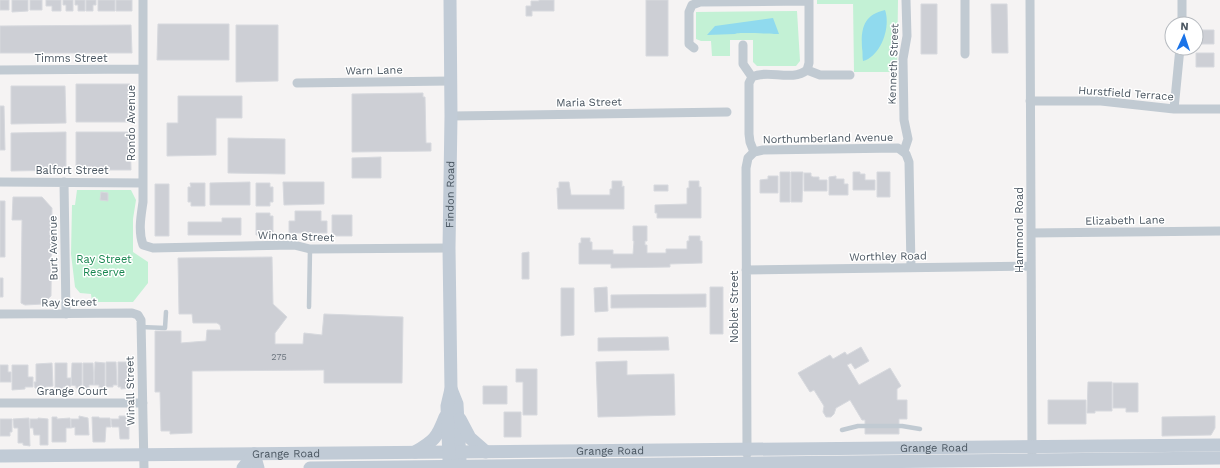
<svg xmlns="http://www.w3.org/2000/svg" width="1220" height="468" viewBox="0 0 1220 468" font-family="'Work Sans',sans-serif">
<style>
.green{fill:#c3f1d5}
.water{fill:#90daee}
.building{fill:#cdcfd5;stroke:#d7d9de}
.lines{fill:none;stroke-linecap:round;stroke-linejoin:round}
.lane{stroke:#c1cad2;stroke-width:4.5}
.street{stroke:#c1cad2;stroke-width:9}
.secondary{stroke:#c1cbd6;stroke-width:13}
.labels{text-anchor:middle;stroke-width:3;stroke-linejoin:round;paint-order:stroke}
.number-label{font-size:9px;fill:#6b747e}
.street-label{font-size:11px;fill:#4a5661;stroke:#fff}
.park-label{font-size:11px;fill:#17864f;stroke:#fff}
</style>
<rect width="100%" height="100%" fill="#f5f3f3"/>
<path class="green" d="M817,0h36v4h-36z
M853,0h45l-1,72h-43z
M797,11l3,50 -4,5h-39l-4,-4v-22h-23v16h-18l-1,-15h-10l-5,-2v-27z
M77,190h54l5,10 -3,19v33l15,10v21l-15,19h-41l-1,-8 -11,-1 -5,-6 -4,-33 1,-49h3z"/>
<path class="water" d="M885,10c6,17 -4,46 -22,51 -1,-4 0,-9 -1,-13 -1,-19 1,-33 23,-38z
M773,18l6,16c-7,0 -41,-2 -44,0l-28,1 8,-9z"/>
<path class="building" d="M0,0h9v10h-9z
M12,0h16v11l-16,1z
M30,0h12v10h-12z
M46,0h15v11h-9v-5h-6z
M63,0h10v11h-7v-6h-3z
M75,0h10v11h-7v-6h-3z
M86,0h10v5h-3v6h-7z
M98,0h17v11h-17z
M116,0h16v11h-16z
M539,0h15v11h-22v5h-6v-10h5v-5h8z
M646,0h22v56h-22z
M921,4h16v50h-16z
M991,4h16l1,49h-16z
M158,24h71v36h-72z
M131,25l1,28h-132v-27z
M236,25h42v56l-42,1z
M1196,30h18v14h-18z
M1196,53h18v14h-18z
M76,84h54l1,38h-55z
M11,86h54l1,37 -55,1z
M423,93v4h2l1,46h5v8l-79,1v-58z
M178,96h64v22h-26v37l-49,1v-33h11z
M0,106h4l1,44h-5z
M66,132v38l-55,1v-38z
M76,132h54l1,38h-55z
M228,138l57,1v35l-57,-1z
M381,157v21h-29v-20z
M780,172h10v30h-10z
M791,172h12l-1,30h-11z
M853,172h7v2h5v6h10v10h-22z
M877,172h13v25h-13z
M804,173h7v3l2,1h6v3h8v11h-23z
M768,176h10v17h-18v-13l8,-1z
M836,176v3h8v5h4v11h-19v-18z
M612,181h10v6l2,-1v23h-66l-1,-21h2v-6h10l2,13h39v-6h2z
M689,181h10v6h2v31h-44v-5h-2v-8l32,-1v-16h2z
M250,182v23h-40v-22z
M283,182h41v22l-40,1z
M190,183h15v23h-14v-4h-3v-15h3z
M256,183h14v4h3v15h-3v4h-14z
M155,184h14v52h-14z
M654,185h14v6h-14z
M101,192l7,1v8l-8,-1z
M13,197h29l10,11 -1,88 -8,8 -18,1 -4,-2 1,-83h-10z
M0,201h5v56h-5z
M295,211h26v10h6v12h-38v-12h6z
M256,213h14v3h3v16h-3v3h-14z
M332,215h20v21h-20z
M222,218h19v17h-53v-13h34z
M633,226h14v15h-2v4h2v8h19v-4h21v-8h2v-5h11v5h2v22l-32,1v3l-59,1v-4h-32v-21h2v-5h9v4h2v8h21v4h20l1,-13h-1z
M529,252v27h-7v-26z
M272,257l1,47 14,13 -12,16v11h28l1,-11 18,2 2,-21 79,3 -1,66h-78v-13l-132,1v62l-22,1v-3h-9l-1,-39h-5v-61h26v12l25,-2 1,-11h14l-1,-5 -3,-2h-24l-1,-9h-13l-1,-56z
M0,278h3v19h-3z
M607,287l1,24 -13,1 -1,-24z
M710,287h13v47h-13z
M561,288h13v47l-13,1z
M706,294v13l-95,1v-13z
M668,337l1,13 -71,1v-13z
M861,347l8,14 -14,8 -4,-6 -4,2 12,20 31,-17 11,18 -4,3v11h10v19h-8v15h-34v-14h-3l-12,-20 -14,8 -2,6 -3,3h-5l-3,-5 1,-6 -10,-16 -4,2 -12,-19 32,-18 3,4 12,-7 2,3z
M627,361v14l47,-1 1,41 -77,2 -2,-55z
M95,362l10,1v25h-6v-3h-5z
M106,362h10l1,23h-4v2h-7z
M118,362h11v26l-8,1v-2h-3z
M52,363l1,23 -7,1v2h-3l-8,-1 -1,-6h2v-18z
M55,363h12v15h4v8l-8,1v2l-8,-1z
M72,363h10v25h-6v-2l-5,-1z
M83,363h10l1,22h-5v3h-6z
M0,365h8v7h3v10h-11z
M12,365h16v12h5v10h-8v2l-13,1z
M516,369h21v46h-14v-33h-7z
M1088,382h24v29h-17v2h-8z
M1113,383h25v29h-12v-4h-13z
M483,386h24v18h-24z
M1048,400h38v24h-38z
M504,412h17v25h-17z
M79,416l9,2 1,17h-14v-8l-4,1v-9h8z
M119,416h10v23h-9l-1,-12h-7l-1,-8h8z
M1215,416v12l-4,7 -49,1v-19z
M52,417h5v2l13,-1 1,10h-5v14h-14z
M92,417h7v1h11l1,9h-5l-1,15h-12z
M29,418l1,28 -7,-1v-2h-5v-15h-4l-1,-9z
M38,418l10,1v26h-8v-10h-6l-1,-7h-3v-9h8z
M0,419h12v13h-2v4h-10z"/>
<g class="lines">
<path class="lane" d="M309,307l1,-58
M141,327l24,1 1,-16
M842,430l16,-4h44l18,3"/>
<path class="street" d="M143,0v202c-2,14 -5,29 0,43l10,3 141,-3 16,4 139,-1
M965,0v54
M1030,0l2,453
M1182,24v-24
M743,45v19l9,13
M694,48l-5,-4v-32l3,-7 8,-3 109,-1
M0,70l143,-1
M807,70l13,5h30
M297,83l153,-2
M1030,101h71l73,8h46
M1174,109l6,-61
M451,116l276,-4
M904,151l4,-12 -4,-19 -1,-61 4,-23 -1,-36
M754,152l9,-2 135,-2 8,6 3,8 2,105
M754,152l-4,-10 -1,-8v-51l3,-6c16,-8 40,5 55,-7l2,-7v-63
M0,182l143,1
M64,182l2,132
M1031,233l189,-2
M746,270l285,-4
M0,314l132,-1 6,2 3,5 3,148
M0,403h143
M747,454l-1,-286 2,-10 6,-6"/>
<g class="secondary">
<path d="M451,389l6,15 3,56"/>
<path d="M460,419l10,19 16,14"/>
<path d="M415,452c19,-11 22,-14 30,-35"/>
<path d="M254,454l4,14"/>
<path id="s1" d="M0,456l1220,-11"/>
<path id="s2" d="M449,460l-2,-54 4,-17 -2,-141 2,-132 -1,-116"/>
<path d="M243,468l11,-14"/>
<path d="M310,468l910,-10"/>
</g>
</g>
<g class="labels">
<g class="number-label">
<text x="279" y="360">275</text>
</g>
<g class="street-label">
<text x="71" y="62">Timms Street</text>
<text transform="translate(893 64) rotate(-88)" y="4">Kenneth Street</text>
<text transform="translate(374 70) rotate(-1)" y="4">Warn Lane</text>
<text transform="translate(1126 93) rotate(4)" y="4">Hurstfield Terrace</text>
<text transform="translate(589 102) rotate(-1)" y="4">Maria Street</text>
<text transform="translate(131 123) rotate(-90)" y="4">Rondo Avenue</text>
<text transform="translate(828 138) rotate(-1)" y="4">Northumberland Avenue</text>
<text x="72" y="174">Balfort Street</text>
<text dy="4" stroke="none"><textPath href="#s2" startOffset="266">Findon Road</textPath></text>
<text transform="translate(1125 220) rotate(-1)" y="4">Elizabeth Lane</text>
<text transform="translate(1019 230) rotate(-90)" y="4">Hammond Road</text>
<text transform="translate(296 236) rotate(2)" y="4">Winona Street</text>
<text transform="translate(53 248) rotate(-91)" y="4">Burt Avenue</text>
<text transform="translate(888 256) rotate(-1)" y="4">Worthley Road</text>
<text transform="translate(69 302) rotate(-1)" y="4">Ray Street</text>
<text transform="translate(734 307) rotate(-90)" y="4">Noblet Street</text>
<text x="72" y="395">Grange Court</text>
<text transform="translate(130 391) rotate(-91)" y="4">Winall Street</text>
<text dy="4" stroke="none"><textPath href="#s1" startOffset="934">Grange Road</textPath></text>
<text dy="4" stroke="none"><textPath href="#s1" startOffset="610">Grange Road</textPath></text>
<text dy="4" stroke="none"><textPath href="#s1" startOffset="286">Grange Road</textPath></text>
</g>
<g class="park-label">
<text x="104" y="263">Ray Street<tspan x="104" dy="13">Reserve</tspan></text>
</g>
</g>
<g transform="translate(1184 36) rotate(3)"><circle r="19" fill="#ffffff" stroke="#b7bbc0"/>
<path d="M0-3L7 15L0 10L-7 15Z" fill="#1a73e8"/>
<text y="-6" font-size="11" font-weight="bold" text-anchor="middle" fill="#4a5661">N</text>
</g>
</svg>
